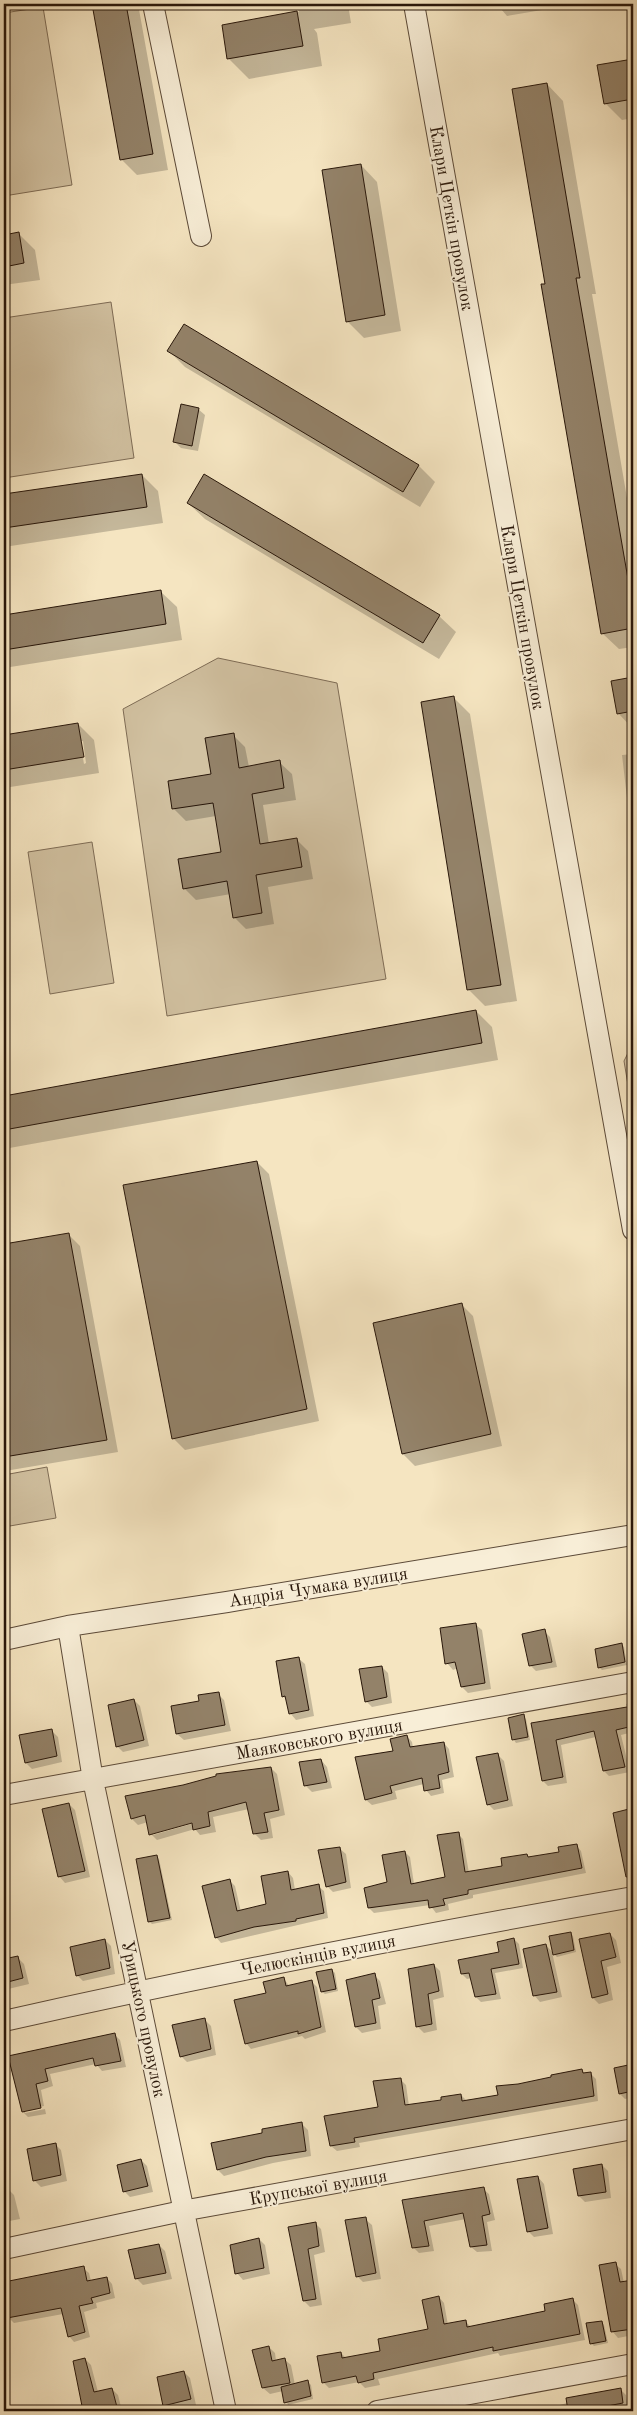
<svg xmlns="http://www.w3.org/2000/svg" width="637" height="2415" viewBox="0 0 637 2415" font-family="'Old Standard TT',serif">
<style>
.green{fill:#d2c2a2;stroke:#7e6c56}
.shadow{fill:#0003;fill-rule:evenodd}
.building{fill:#938269;stroke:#29170a}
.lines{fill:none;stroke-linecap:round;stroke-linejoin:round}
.minor-casing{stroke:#5c4a38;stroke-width:22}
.minor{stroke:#f8eed7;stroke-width:20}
.labels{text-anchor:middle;stroke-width:4;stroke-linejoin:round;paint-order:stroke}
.street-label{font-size:18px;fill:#29170a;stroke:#f8eed7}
</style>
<rect width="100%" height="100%" fill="#f5e5c1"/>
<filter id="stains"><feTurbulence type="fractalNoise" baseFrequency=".004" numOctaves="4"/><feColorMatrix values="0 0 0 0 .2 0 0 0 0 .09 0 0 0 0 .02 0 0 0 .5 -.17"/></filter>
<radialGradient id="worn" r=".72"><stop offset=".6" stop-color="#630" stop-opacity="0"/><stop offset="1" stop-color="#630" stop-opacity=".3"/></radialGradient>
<path class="green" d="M43,7l29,178 -68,11v-183z
M111,302l23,156 -130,20v-160z
M218,658l119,25 49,296 -219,37 -44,-307z
M92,842l22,141 -64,11 -22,-142z
M633,1043v72l-9,-54z
M47,1467l9,51 -52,9v-52z"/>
<path class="shadow" d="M93,4h45l30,166 -31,5 -16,-16z
M297,4h51l3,19 -37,6 3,4 5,33 -73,13 -20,-20 -6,-33 76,-14z
M500,4h41l1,6 -35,6 -6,-7z
M633,61v57l-11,2 -17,-17 -6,-37z
M547,84l16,17 33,193h-4l41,239v114l-14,2 -17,-16 -55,-348z
M4,110l5,28 -5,1z
M361,165l16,17 24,149 -37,7 -17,-17z
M19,234l16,16 5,30 -36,5v-49z
M169,351l250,115 16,16 -15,25 -235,-140z
M198,409l7,6 -7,36 -17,-3 -6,-6z
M142,475l16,16 5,32 -159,24v-51z
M188,503l251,113 17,16 -17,27 -234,-140z
M160,591l17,16 5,33 -178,28v-52z
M633,679v50l-15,-16 -6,-31z
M454,698l16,16 47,287 -32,5 -16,-16 -47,-287z
M78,724l16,16 5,33 -95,15v-52zM80,741h3l3,22 -2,1z
M233,735l12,12 4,20 30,-5 13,12 4,26 -33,5 6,39 27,-5 12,12 5,28 -45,8 6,37 -28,5 -12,-12 -3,-23 -35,6 -12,-12 38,-35 -6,-37 -30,5 -12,-12 39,-34z
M633,754v50l-6,-6 -5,-43z
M633,969v29l-6,-28z
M476,1011l16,16 6,33 -494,89v-52z
M257,1162l12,12 50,247 -134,29 -12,-12z
M68,1234l12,12 38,206 -113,19 -1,-226z
M461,1304l12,12 29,130 -87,20 -12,-12z
M475,1624l7,6 9,59 -23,4 -6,-6 -4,-19 -5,2 -6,-7z
M544,1631l6,6 7,30 -21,4 -6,-6z
M621,1644l3,3 3,18 -25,5 -3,-3z
M298,1658l7,6 9,52 -18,4 -6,-7 -3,-13 -4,-4z
M382,1667l6,6 4,30 -20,4 -6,-6z
M218,1694l6,6 7,31 -47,9 -7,-6 -5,-27 29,-5z
M134,1700l6,6 9,40 -26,6 -6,-6z
M633,1703v29l-12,3 9,37 -21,4 -5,-5 -8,-34 -35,8 6,38 -19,3 -5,-5 -11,-57 95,-16 -1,-4z
M523,1716l3,3 4,21 -14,3 -2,-3 -4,-21z
M51,1730l7,7 4,25 -30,7 -6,-6z
M407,1736l5,6 1,6 31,-5 5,6 5,28 -12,3 2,13 -13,3 -5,-6 -2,-6 -29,7 2,8 -25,6 -6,-5 -9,-42 37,-6z
M498,1755l6,6 9,45 -19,4 -6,-6z
M321,1760l6,7 5,21 -20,4 -6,-6z
M271,1768l6,6 8,41 -15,4 3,19 -12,2 -6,-6 -6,-25 -36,8 3,15 -16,3 -5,-6 -38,11 -6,-6 -3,-12 -10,3 -6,-6zM197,1820l1,2 -45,13v-3z
M69,1804l6,6 15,67 -25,6 -6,-7z
M633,1810v63h-1l-17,-59z
M458,1834l5,5 6,34 35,-6 23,-11 3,2 30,-5 16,-8 5,6 5,22 -113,22v3l-25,6 1,6 -13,3 -6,-8 -56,8 -5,-5 19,-25 17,-31 5,5 4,27 32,-6z
M339,1848l7,6 5,34 -18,4 -6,-6z
M156,1856l3,3 13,61 -20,4 -3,-3z
M288,1872l5,6 2,12 23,-4 6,5 4,27 -107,25 -5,-6 14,-56 5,5 6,26 27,-7z
M570,1933l3,3 3,16 -19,5 -5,-5 10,45 -22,5 -6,-7 12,-50 8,9z
M610,1934l6,6 5,23 -14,4 6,33 -14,4 -6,-6 -12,-58z
M514,1939l5,5 4,24 -28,5 6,26 -20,3 -5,-5 -4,-19 -5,1 -5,-5 39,-21z
M105,1940l6,6 4,28 -32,7 -6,-6z
M18,1958l6,6 5,20 -25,6v-29z
M434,1965l6,6 4,26 -11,3 4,30 -13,3 -6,-6 -8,-57z
M332,1970l3,3 3,18 -13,3 -3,-2z
M374,1975l6,6 6,23 -8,2 3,23 -19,4 -6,-6z
M284,1979l6,8 21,-6 6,6 9,45 -21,7 -3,-3 -51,13 -5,-6 21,-49z
M205,2020l6,6 5,29 -29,7 -6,-6z
M114,2034l6,6 6,27 -24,4 -6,-7 -46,10 3,12 -12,4 3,16 -19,4v3l20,-4 1,5 -18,3 -5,-5 -13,-55z
M633,2065v32l-8,2 -5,-5 -5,-25z
M582,2071l3,3 5,-1 6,6 2,22 -239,42 1,4 -23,4 -6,-5 -5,-29 53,-9 22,-28 5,5 3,21 34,-5 18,-6 5,5 33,-4 19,-11z
M302,2124l6,6 3,26 -38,7 -49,13 -6,-6 45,-36z
M55,2144l6,6 6,31 -26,6 -6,-6z
M141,2160l6,6 6,26 -23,5 -6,-6z
M602,2165l6,6 3,27 -26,4 -6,-6z
M538,2177l6,7 9,50 -19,3 -6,-6z
M8,2189l6,6 6,24 -16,3v-32z
M483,2189l6,5 6,26 -8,2 5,29 -15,1 -6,-5 -5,-28 -37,7 5,25 -15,2 -6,-6 -9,-46z
M365,2219l7,6 9,54 -18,3 -6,-6z
M315,2223l6,6 4,23 -11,3 8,50 -12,2 -6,-6 -14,-73z
M259,2239l6,6 5,29 -27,6 -6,-7z
M159,2245l6,6 7,28 -29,6 -7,-7z
M615,2264l6,5 3,14 9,-2v54l-15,3 -5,-6z
M83,2268l6,5 2,8 16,-3 5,6 3,14 -19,5 1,5 -13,4 6,25 -16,5 -5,-6 -6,-22 -49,9 -6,-6 -2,-13h-2v-20z
M439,2297l5,6 4,22 17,-4 7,7 75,-16 25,-13 6,6 7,35 -85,16 -2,-3 -120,26 2,6 -15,3 -6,-6 -30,6 -6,-6 18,-29 5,5 36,-6 47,-22z
M602,2322l2,3 4,18 -14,3 -3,-3z
M269,2347l6,6 1,8 8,-2 7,6 4,20 13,-3 3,3 2,14 -25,6 -5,-14 -13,3 -7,-6 -9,-37z
M85,2359l6,6 7,27 14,-3 6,6 4,16h-38l-10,-49z
M184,2372l6,6 6,27 -27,6 -5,-5z
M620,2389l6,6 2,13 -15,3h-76z
M633,2391v20h-1l-4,-19z
M51,2405l6,6h-31v-1z"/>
<path class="building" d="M92,4h34l27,150 -33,6z
M297,11l6,35 -76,13 -5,-34z
M633,59v40l-29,5 -7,-39z
M547,83l33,195h-4l57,330v20l-32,6 -60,-350h4l-33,-195z
M361,164l24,151 -39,7 -24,-152z
M19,232l5,31 -20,4v-32z
M184,324l235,141 -16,27 -236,-141z
M181,404l18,4 -7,38 -19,-4z
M142,474l5,33 -143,21v-34z
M204,474l236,141 -17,28 -236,-140z
M161,590l5,34 -162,26v-35z
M633,677v34l-16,3 -6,-33z
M454,696l47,289 -34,5 -46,-288z
M78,723l6,34 -80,13v-35z
M234,733l5,35 41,-8 4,28 -32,6 8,50 37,-6 5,29 -46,8 6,38 -29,5 -6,-37 -44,8 -5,-30 43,-7 -8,-49 -41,6 -4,-28 43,-7 -6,-36z
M476,1010l6,33 -478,87v-34z
M257,1161l50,248 -135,30 -49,-254z
M69,1233l38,207 -103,17v-213z
M462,1303l29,131 -89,20 -29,-131z
M476,1623l9,60 -24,4 -6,-25 -10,2 -5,-36z
M545,1629l7,33 -23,4 -7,-32z
M622,1643l3,19 -27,6 -3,-19z
M299,1657l10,53 -20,4 -4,-18 -3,1 -6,-36z
M382,1666l5,31 -22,5 -6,-33z
M219,1692l6,33 -49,9 -5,-28 28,-5 -1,-6z
M134,1699l10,41 -28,7 -8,-42z
M633,1706v20l-17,4 9,37 -22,4 -9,-40 -38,9 7,37 -21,4 -11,-58z
M524,1714l4,23 -16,3 -4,-22z
M52,1729l5,27 -32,7 -6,-28z
M407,1735l3,12 34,-5 5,30 -11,3 2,13 -16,3 -2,-13 -32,8 2,7 -27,7 -10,-43 38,-6 -3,-12z
M498,1753l10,47 -21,5 -11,-48z
M321,1759l6,23 -23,4 -5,-24z
M271,1767l8,43 -15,3 4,19 -15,2 -7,-32 -38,10 2,14 -17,4 -1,-7 -43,12 -4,-20 -14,4 -6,-23 58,-11 33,-9v-2z
M69,1803l16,68 -27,6 -16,-68z
M633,1808v68l-7,1 -13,-64z
M459,1832l6,40 37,-6 -1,-8 26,-4 1,3 31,-5 -1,-5 19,-3 5,24 -114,22v4l-25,5 2,6 -16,3 -1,-8 -60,8 -4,-20 23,-6 -5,-27 23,-4 6,33 34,-7 -8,-42z
M340,1847l6,35 -20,5 -8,-37z
M157,1855l13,63 -22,4 -12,-63z
M288,1871l3,19 28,-6 5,29 -28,6v2l-42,6 -39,11 -13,-52 28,-7 7,32 29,-7 -5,-28z
M571,1932l3,18 -21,5 -4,-19z
M610,1933l6,24 -15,4 7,33 -16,4 -13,-59z
M514,1938l5,26 -28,5 5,25 -21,3 -6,-24 -8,1 -3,-14 41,-8 -2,-10z
M105,1939l5,29 -34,8 -6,-29z
M546,1944l11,48 -24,4 -10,-47z
M18,1956l5,22 -19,5v-24z
M434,1964l5,27 -11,3 4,30 -16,3 -8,-58z
M332,1969l4,20 -15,3 -5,-20z
M375,1973l5,25 -8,2 4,23 -21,4 -9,-47z
M284,1977l2,9 26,-6 9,47 -23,7v-3l-53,13 -11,-44 32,-7 -3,-11z
M205,2018l6,31 -31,8 -8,-32z
M115,2033l6,28 -26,5 -2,-8 -48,11 3,12 -12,3 5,24 -19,4 -14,-56z
M633,2064v27l-14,3 -5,-26z
M582,2069l1,4 8,-1 3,24 -240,42 1,4 -25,4 -6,-30 54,-9 -5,-26 28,-3 4,27 36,-5v-3l20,-3 1,7 36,-6 -2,-9 22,-2 33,-7v-2z
M302,2122l4,29 -40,6 -49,13 -6,-27 51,-10v-4z
M56,2143l5,32 -28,6 -6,-32z
M141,2159l7,27 -25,6 -6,-27z
M602,2164l4,28 -28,4 -5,-27z
M538,2176l10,52 -21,4 -10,-53z
M484,2187l6,27 -8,2 5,29 -17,2 -7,-34 -39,8 5,25 -17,2 -10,-48z
M366,2217l10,56 -20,4 -11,-57z
M316,2222l3,24 -11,3 8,50 -13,2 -15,-74z
M259,2238l5,30 -29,6 -5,-29z
M159,2244l7,29 -31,6 -7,-29z
M616,2262l4,20 13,-2v49l-22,3 -12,-67z
M84,2266l3,15 20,-4 3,16 -19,5 2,5 -14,3 6,26 -17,5 -7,-29 -54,10 -3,-17v-19z
M439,2296l5,28 22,-4 1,7 78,-16 -1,-7 29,-6 7,36 -87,17v-4l-120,26 1,6 -16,4 -2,-7 -34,7 -5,-27 24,-4 1,6 38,-7 -2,-12 50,-10 -6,-29z
M602,2321l4,20 -16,3 -4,-21z
M269,2346l3,15 13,-3 5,25 -28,5 -10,-38z
M85,2358l9,34 18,-4 6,23h-35l-10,-50z
M184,2371l7,28 -28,7 -6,-29z
M308,2380l3,16 -27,7 -3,-16z
M621,2388l2,15 -26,5v3h-29l-2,-13z"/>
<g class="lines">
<g class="minor-casing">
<path id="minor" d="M153,4l48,232
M414,4l219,1226
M68,1626l25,154 133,631
M4,1640l64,-14 159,-24 406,-67
M4,1795l629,-113
M4,2021c209,-47 418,-87 629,-124
M4,2249l178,-38 451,-82
M377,2411l256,-47"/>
</g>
<use href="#minor" class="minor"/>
</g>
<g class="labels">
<g class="street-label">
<text transform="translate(452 218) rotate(80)" y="6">Клари Цеткін провулок</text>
<text transform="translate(523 617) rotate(80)" y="6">Клари Цеткін провулок</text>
<text transform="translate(318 1587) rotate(-9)" y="6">Андрія Чумака вулиця</text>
<text transform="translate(319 1739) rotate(-10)" y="6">Маяковського вулиця</text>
<text transform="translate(318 1955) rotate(-11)" y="6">Челюскінців вулиця</text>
<text transform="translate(144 2019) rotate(78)" y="6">Урицького провулок</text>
<text transform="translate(318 2187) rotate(-10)" y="6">Крупської вулиця</text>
</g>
</g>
<rect width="637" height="2415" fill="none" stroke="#f5e5c1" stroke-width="20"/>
<rect x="5" y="5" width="627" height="2405" fill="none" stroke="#29170a" stroke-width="2.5"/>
<rect x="10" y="10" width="617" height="2395" fill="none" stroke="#29170a"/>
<rect width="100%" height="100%" filter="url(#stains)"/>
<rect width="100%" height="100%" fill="url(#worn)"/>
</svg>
